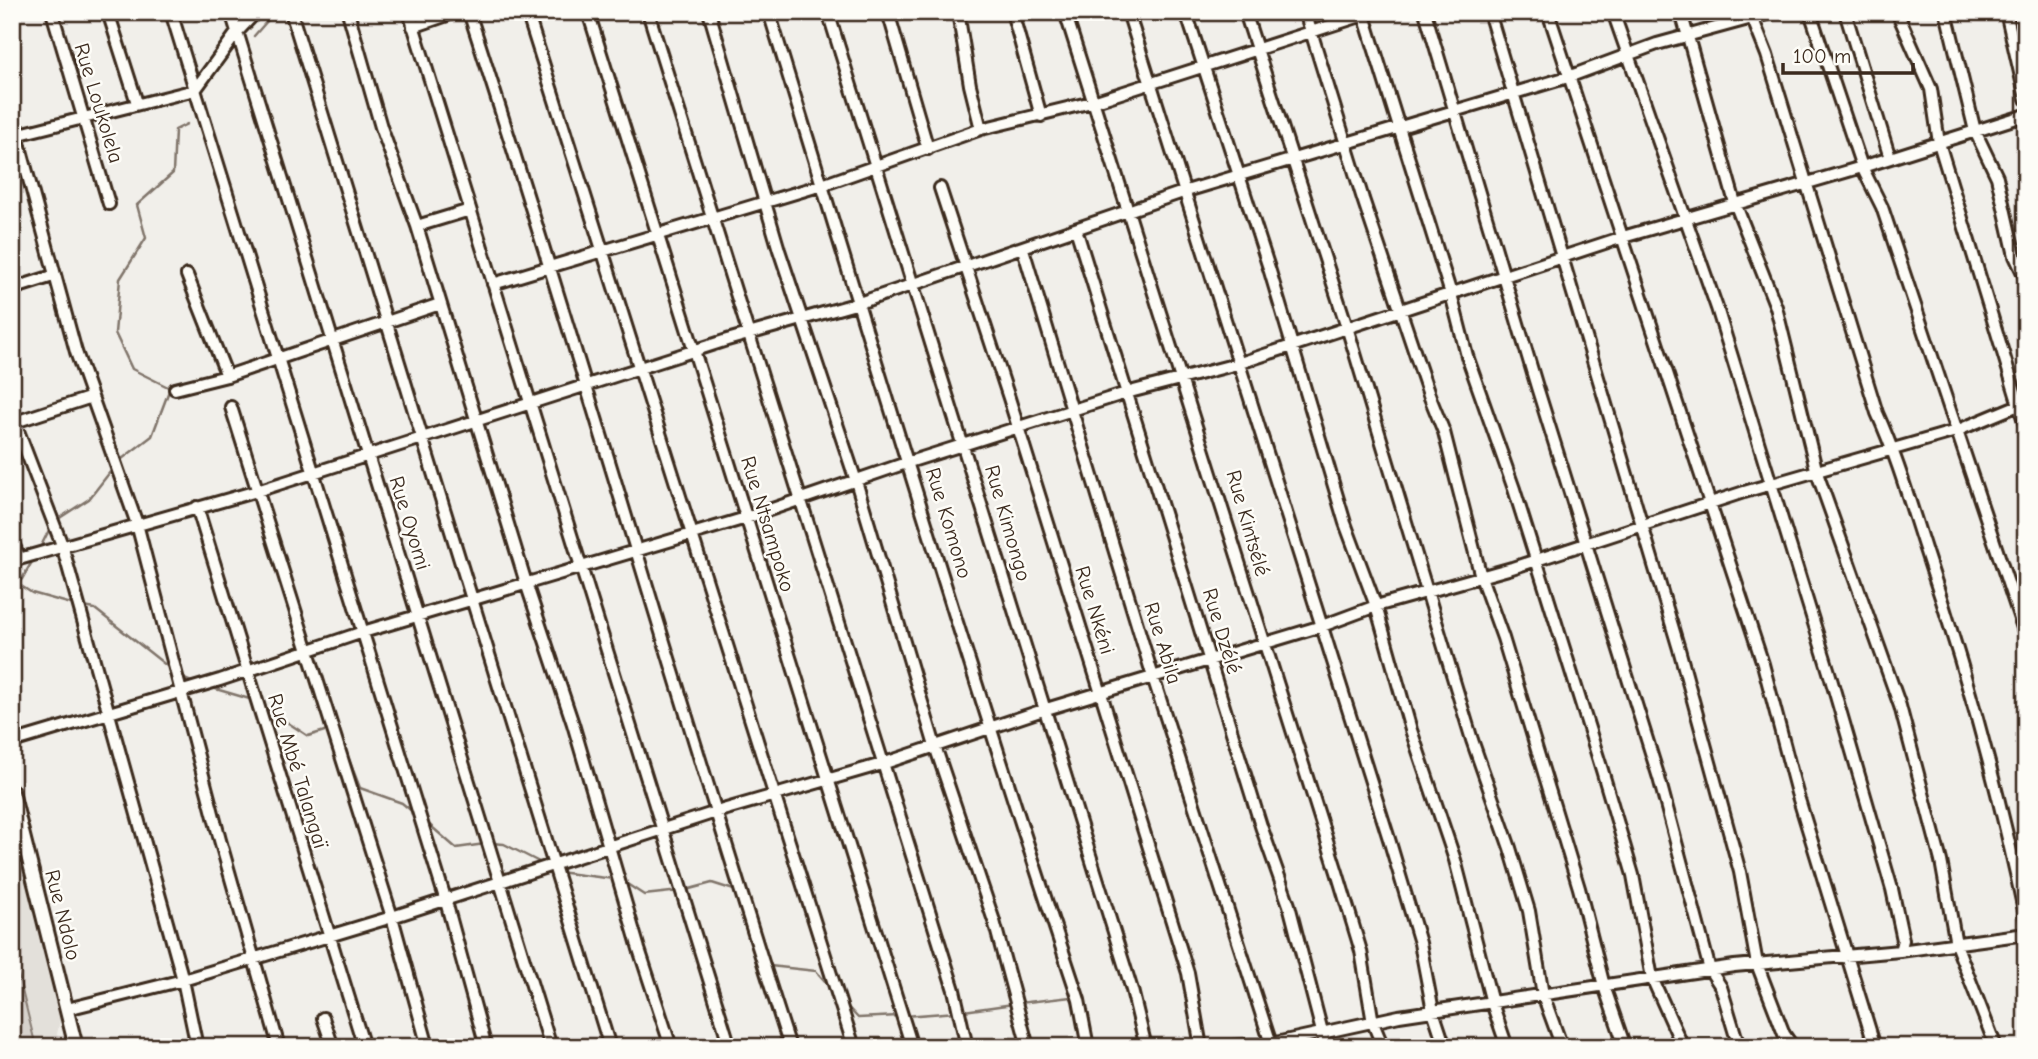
<svg xmlns="http://www.w3.org/2000/svg" width="2038" height="1059" viewBox="0 0 2038 1059" font-family="'Comic Neue',sans-serif">
<style>
.built{fill:#e3e0da}
.green{fill:#d7d2cc;stroke:#897e75;stroke-width:2}
.lines{fill:none;stroke-linecap:round;stroke-linejoin:round}
.stream{stroke:#80746b;stroke-width:2.5}
.minor-casing{stroke:#3b2a1e;stroke-width:16}
.major-casing{stroke:#3b2a1e;stroke-width:18}
.minor{stroke:#fdfcf7;stroke-width:10}
.major{stroke:#fdfcf7;stroke-width:12}
.labels{text-anchor:middle;stroke-width:5;stroke-linejoin:round;paint-order:stroke}
.street-label{font-size:21px;fill:#3b2a1e;stroke:#fdfcf7}
</style>
<rect width="100%" height="100%" fill="#f1efea"/>
<filter id="ink" filterUnits="userSpaceOnUse"><feTurbulence type="fractalNoise" baseFrequency=".0143" numOctaves="2"/><feDisplacementMap in="SourceGraphic" scale="14" xChannelSelector="R" yChannelSelector="G"/><feConvolveMatrix kernelMatrix="1 2 1 2 8 2 1 2 1" color-interpolation-filters="sRGB"/></filter>
<g filter="url(#ink)">
<path class="built" d="M12,829l49,187 -4,18 4,13h-49z"/>
<path class="green" d="M15,962l21,85h-24v-84z"/>
<g class="lines">
<path class="stream" d="M254,36l21,-24
M118,462l34,-26 18,-48 -38,-19 -17,-36 5,-54 26,-41 -9,-33 36,-32 2,-43 12,-6
M55,521l34,-22 25,-32
M40,548l11,-22
M18,584l14,9 43,12
M12,588l10,-9 11,-19
M84,607l11,2 77,61
M182,678l14,6
M209,687l44,13
M264,707l44,29 20,-6
M338,731l22,57 42,15 12,10
M425,821l31,27 29,-4
M492,843l12,1 39,20
M558,872l56,7
M624,882l20,13 36,-4
M686,890l26,-7 25,8
M770,966l46,5 15,17
M844,1003l14,15 40,-2
M1019,1003l52,-6
M964,1011l49,-7
M905,1016l52,-4"/>
<g class="minor-casing">
<path id="minor" d="M52,12l57,192
M108,12l29,91
M171,12l274,886 41,149
M231,12l320,1035
M291,12l319,1035
M348,12l33,115 36,99 109,357 47,141 66,225 32,98
M409,12l321,1035
M469,12c112,344 210,691 321,1035
M527,12l327,1035
M588,12l324,1035
M648,12l306,978 13,57
M709,12l70,238 77,231 79,265 59,175 34,126
M769,12c101,330 201,661 310,988l9,47
M828,12l304,978 12,49 -1,8
M888,12l40,137
M958,12l12,73 11,44
M1012,12l29,104
M1065,12l272,860 24,79 12,72 10,24
M1128,12l261,827 31,104 13,68 12,36
M1186,12l83,256 76,255 31,83 35,124 44,130 37,143 15,44
M1245,12l102,315 125,413 38,108 19,63 14,84 19,52
M1305,12l58,187 66,196 15,37 37,145 22,61 76,250 25,98 21,61
M1363,12l88,282 16,62 47,133 88,281 31,105 19,103 31,69
M1425,12l112,375 122,391 51,192 11,17 18,60
M1489,12l190,637 61,223 17,92 27,70 9,13
M1548,12l215,652 34,129 78,254
M1613,12l104,296 112,364 63,217 11,51 -3,11
M1681,12l54,191 41,104 41,166 83,233 41,155 15,83 40,103
M1750,12l17,43 110,358c20,44 33,90 48,136 41,122 75,245 101,371
M1810,12l52,155 20,40 144,430
M1845,12l45,146
M1897,12l34,77 8,54 87,285
M1946,12l29,119 22,46 18,79 11,23
M2006,12l20,87
M413,27l43,-15
M12,117l64,235 61,172 83,316 59,207
M12,136l183,-46 43,-59 18,-19
M940,188l69,210 179,575 13,74
M417,226l53,-16
M1076,229l185,597 28,79 37,142
M1023,249l130,428 119,370
M187,275l40,101
M493,284l329,-99 159,-56 115,-28 277,-89
M12,289l41,-13
M175,389l52,-13 213,-72
M231,407l161,510 36,130
M12,415l50,130 121,435 14,67
M12,423l80,-26
M197,507l167,540
M12,541l8,18
M12,561l245,-70 470,-151 132,-37 324,-111 385,-115 89,-33 117,-32
M12,742l208,-62 143,-48 383,-114 163,-56 217,-69 111,-29 386,-127 239,-70 164,-52
M67,1009l116,-29 209,-63 324,-105 166,-48 161,-54 279,-84 54,-20 136,-38 232,-76 212,-61 70,-29
M323,1018l10,29
M180,1047l16,-4
M1212,1047l59,-3 128,-28 335,-50 166,-15 126,-17"/>
</g>
<g class="major-casing">
<path id="major" d="M12,792l64,255"/>
</g>
<use href="#minor" class="minor"/>
<use href="#major" class="major"/>
</g>
</g>
<g class="labels">
<g class="street-label">
<text transform="translate(99 103) rotate(73)" y="7">Rue Loukolela</text>
<text transform="translate(410 523) rotate(73)" y="7">Rue Oyomi</text>
<text transform="translate(949 523) rotate(73)" y="7">Rue Komono</text>
<text transform="translate(1008 523) rotate(74)" y="7">Rue Kimongo</text>
<text transform="translate(1248 523) rotate(74)" y="7">Rue Kintsélé</text>
<text transform="translate(768 524) rotate(73)" y="7">Rue Ntsampoko</text>
<text transform="translate(1095 610) rotate(73)" y="7">Rue Nkéni</text>
<text transform="translate(1222 631) rotate(73)" y="7">Rue Dzélé</text>
<text transform="translate(1163 643) rotate(73)" y="7">Rue Abila</text>
<text transform="translate(298 771) rotate(73)" y="7">Rue Mbé Talangaï</text>
<text transform="translate(63 915) rotate(76)" y="7">Rue Ndolo</text>
</g>
</g>
<rect width="2038" height="1059" fill="none" stroke="#fdfcf7" stroke-width="42"/>
<rect x="21" y="21" width="1996" height="1017" fill="none" stroke="#3b2a1e" stroke-width="2.5" filter="url(#ink)"/>
<path d="M1783 63v10h130v-10" fill="none" stroke="#3b2a1e" stroke-width="3.5"/>
<text x="1793" y="63" font-size="21" fill="#3b2a1e" stroke="#fdfcf7" stroke-width="5" paint-order="stroke">100 m</text>
</svg>
